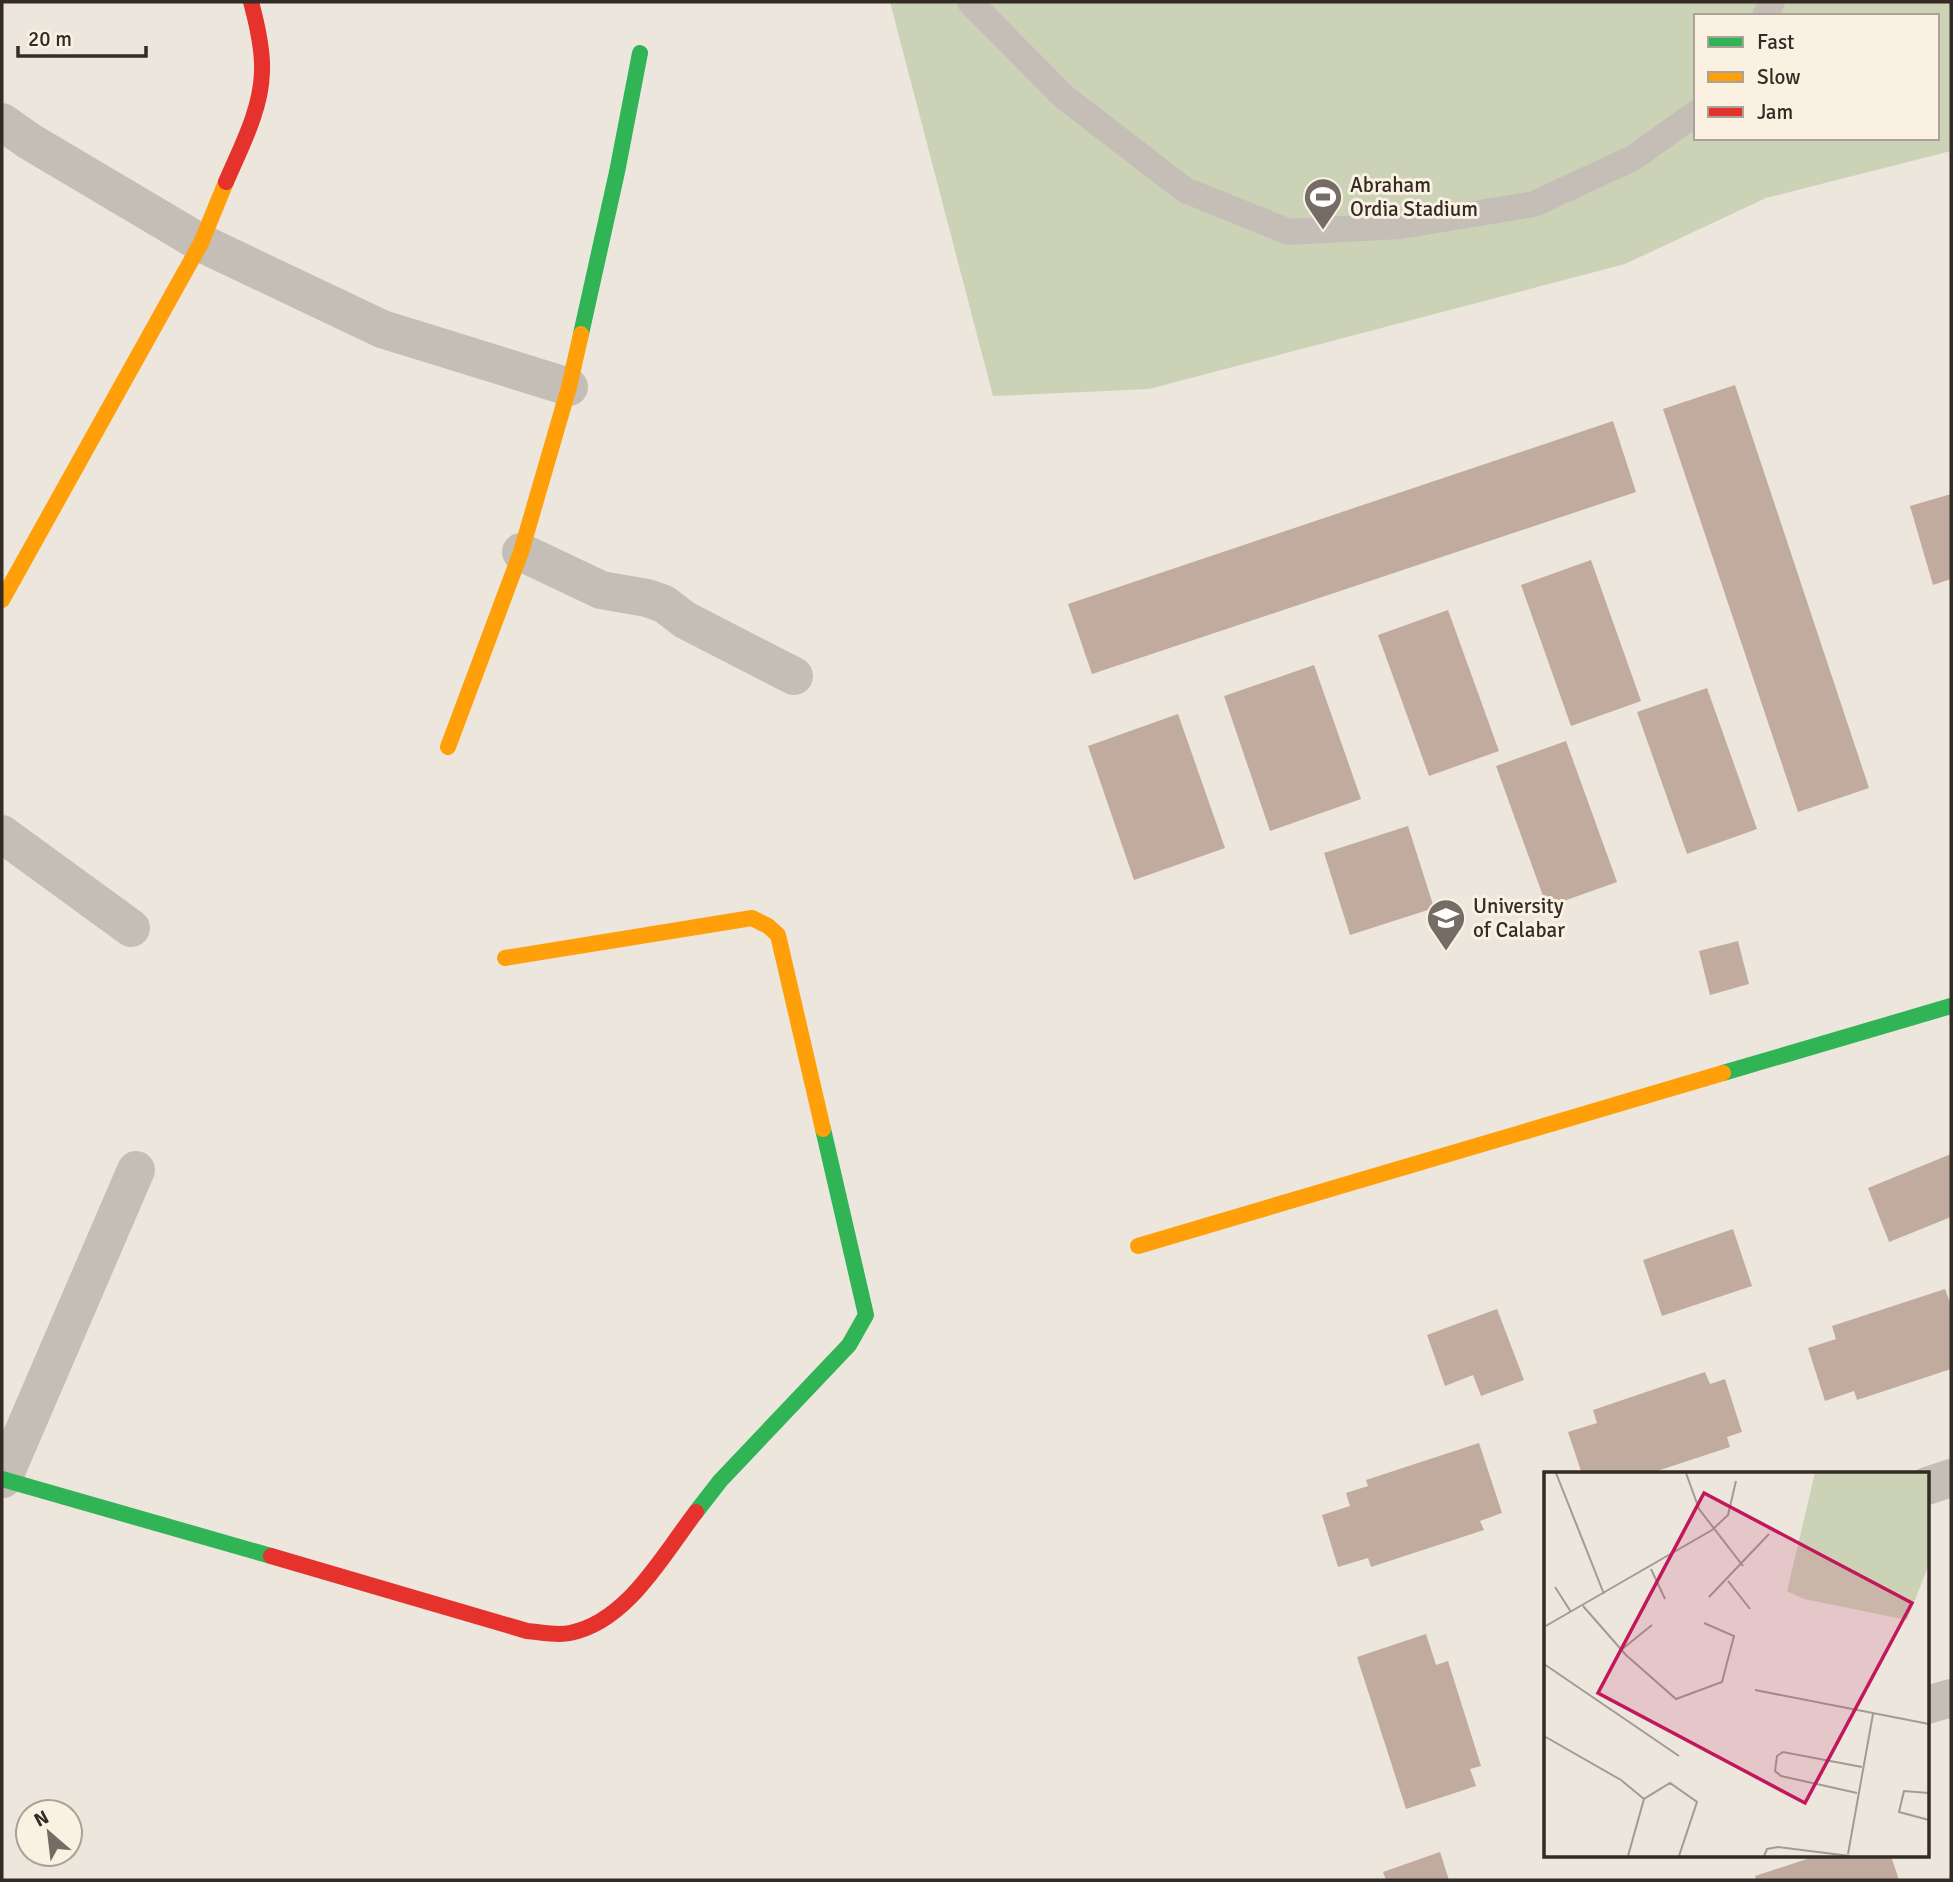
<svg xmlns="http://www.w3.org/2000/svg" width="1953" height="1882" viewBox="0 0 1953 1882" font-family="Signika,sans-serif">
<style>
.green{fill:#cbd2b6;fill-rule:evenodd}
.building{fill:#c1ab9e}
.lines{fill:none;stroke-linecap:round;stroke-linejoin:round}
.lane{stroke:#c4beb7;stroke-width:26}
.street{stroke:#c4beb7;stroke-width:38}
.fast{stroke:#30b455;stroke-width:16}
.slow{stroke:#ff9f0a;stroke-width:16}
.jam{stroke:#e5322d;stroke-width:16}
.labels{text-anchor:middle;stroke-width:6;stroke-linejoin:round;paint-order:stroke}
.poi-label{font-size:21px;fill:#352b25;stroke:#faf1e3;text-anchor:start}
.inset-road{fill:none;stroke:#a39b93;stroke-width:2}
.view{fill:#c2185b;fill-opacity:0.15;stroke:#c2185b;stroke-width:3.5}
.inset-edge{fill:none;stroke:#352b25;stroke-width:3.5}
</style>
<rect width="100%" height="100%" fill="#ece6dd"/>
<path class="green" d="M890,2h1061v149l-185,47 -141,66 -476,125 -156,7zM1696,16h241v122h-241z"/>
<path class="building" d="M1735,385l134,403 -71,24 -135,-403z
M1613,421l23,71 -544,182 -24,-70z
M1951,494v85l-18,6 -23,-79z
M1591,560l50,141 -70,25 -50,-141z
M1448,610l51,141 -70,25 -51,-141z
M1314,665l47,134 -91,32 -46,-135z
M1707,688l50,141 -70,25 -50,-142z
M1178,714l47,134 -91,32 -46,-134z
M1566,741l51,141 -70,25 -51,-141z
M1408,826l26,82 -84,27 -26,-82z
M1738,941l11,43 -39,11 -11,-44z
M1951,1154v63l-62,25 -21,-54z
M1733,1229l19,57 -90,30 -19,-56z
M1945,1289l4,11h2v69l-94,31 -3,-9 -29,10 -17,-53 28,-9 -4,-13z
M1497,1309l27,71 -43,16 -8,-21 -28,11 -18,-51z
M1705,1372l5,12 15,-5 17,53 -15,5 3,10 -82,27h-66l-14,-42 29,-9 -4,-13z
M1479,1443l23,70 -22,8 4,9 -113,37 -3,-9 -30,9 -16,-52 28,-9 -4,-13 22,-7 -2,-6z
M1426,1634l10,31 12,-4 33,105 -11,3 6,17 -70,23 -49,-152z
M1440,1852l9,28h-63l-3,-8z
M1816,1856h75l8,24h-143l-1,-4z"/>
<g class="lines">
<path class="lane" d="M970,2l94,95 121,93 104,42 111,-6 134,-22 99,-46 63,-45
M1765,16l7,-14"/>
<path class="street" d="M2,122l27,19 172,102 181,86 187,58
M521,552l80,38 46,8 17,6 21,16 109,56
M2,834l129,94
M3,1479l133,-309
M1927,1486l24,-8
M1927,1705l24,-7"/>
<path class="fast" d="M581,334l36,-162 23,-119
M1723,1073l228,-67
M2,1479l269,77
M696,1512l24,-31 129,-136 17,-30 -43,-186"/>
<path class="slow" d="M2,600l199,-357 25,-61
M448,747l73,-195 48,-165 12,-53
M505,958l247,-40 16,8 10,9 45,194
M1138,1246l585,-173"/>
<path class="jam" d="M226,182c15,-35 35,-72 36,-110 1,-23 -5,-48 -11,-70
M271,1556l256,75c13,1 30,5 43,2 57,-11 93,-78 126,-121"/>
</g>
<defs>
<g id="stadium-pin" transform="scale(2.0125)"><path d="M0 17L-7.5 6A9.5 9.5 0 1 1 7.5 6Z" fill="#756c65" stroke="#faf1e3"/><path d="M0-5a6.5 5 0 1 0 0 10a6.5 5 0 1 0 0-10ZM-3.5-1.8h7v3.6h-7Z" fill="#fff"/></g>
<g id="university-pin" transform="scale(2.0125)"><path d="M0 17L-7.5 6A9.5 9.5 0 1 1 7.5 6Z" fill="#756c65" stroke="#faf1e3"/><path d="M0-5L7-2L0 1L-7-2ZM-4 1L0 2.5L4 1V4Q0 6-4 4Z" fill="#fff"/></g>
</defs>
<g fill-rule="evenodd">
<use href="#stadium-pin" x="1323" y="197"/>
<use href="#university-pin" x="1446" y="918"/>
</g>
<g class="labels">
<g class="poi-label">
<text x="1350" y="192">Abraham<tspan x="1350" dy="24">Ordia Stadium</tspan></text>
<text x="1473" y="913">University<tspan x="1473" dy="24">of Calabar</tspan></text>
</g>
</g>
<g transform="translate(1544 1472)">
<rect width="385" height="385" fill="#ece6dd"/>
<path d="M271,1h114v91l-22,56 -103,-21 -17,-8z" fill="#cbd2b6"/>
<path class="inset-road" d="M12,1l48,121M142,1l13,36 44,57M107,97l14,30M184,109l22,28M11,115l16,25M165,125l60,-63M39,134l43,49 50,44 46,-17 12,-46 -30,-13M0,155l168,-97 16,-15 8,-34M77,178l31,-25M0,192l135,92M211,218l174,34M0,264l77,44 23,19M313,321l-76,-17 -6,-5 2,-15 6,-4 79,15M385,321l-25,-2 -5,21 30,8M304,382l25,-140M84,384l16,-57 26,-16 27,19 -18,54M220,384l3,-7 11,-2 72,9"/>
<path class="view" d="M160,21l208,110 -107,200 -207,-110z"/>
<rect width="385" height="385" class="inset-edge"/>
</g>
<rect width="1953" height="1882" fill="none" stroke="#352b25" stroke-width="7"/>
<rect x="1694" y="14" width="245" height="126" fill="#faf1e3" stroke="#aba297" stroke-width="2"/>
<rect x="1708" y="37" width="35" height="10" fill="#30b455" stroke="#aba297" stroke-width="2"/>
<text x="1757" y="49" font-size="21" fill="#352b25">Fast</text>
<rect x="1708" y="72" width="35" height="10" fill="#ff9f0a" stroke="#aba297" stroke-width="2"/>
<text x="1757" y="84" font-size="21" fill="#352b25">Slow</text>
<rect x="1708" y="107" width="35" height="10" fill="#e5322d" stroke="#aba297" stroke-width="2"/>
<text x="1757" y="119" font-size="21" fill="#352b25">Jam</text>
<g transform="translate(49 1833) rotate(332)"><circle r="33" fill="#faf1e3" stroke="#aba297" stroke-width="2"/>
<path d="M0-5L12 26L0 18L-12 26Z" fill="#756c65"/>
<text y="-10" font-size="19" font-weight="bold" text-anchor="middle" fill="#352b25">N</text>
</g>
<path d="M18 46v10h128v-10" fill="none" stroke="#352b25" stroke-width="3.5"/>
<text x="28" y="46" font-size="21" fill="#352b25" stroke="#faf1e3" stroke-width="5" paint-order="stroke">20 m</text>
</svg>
